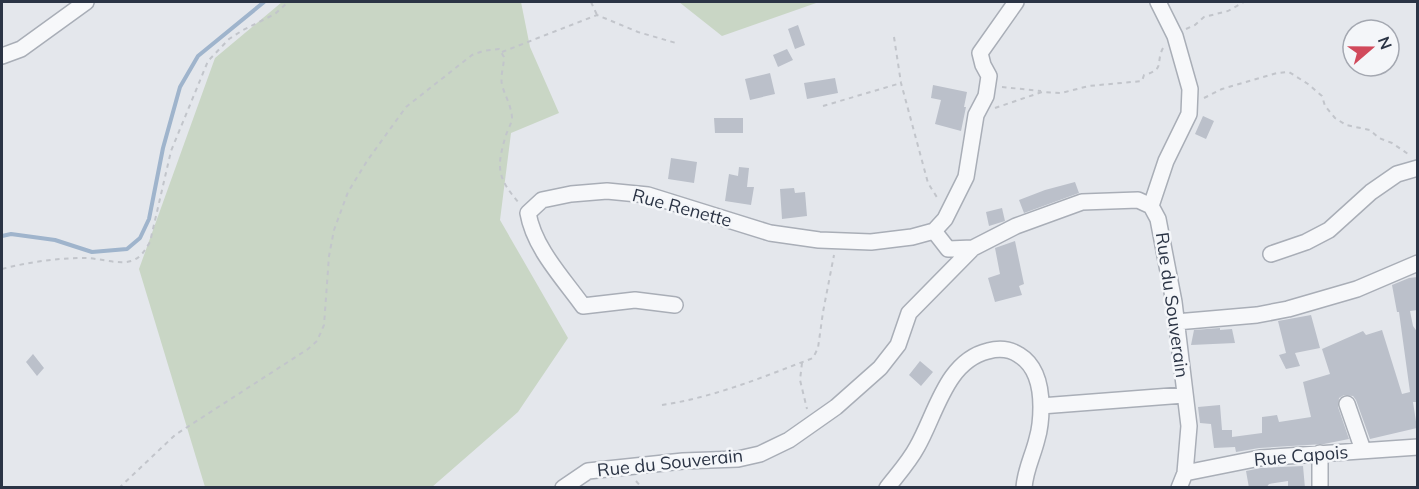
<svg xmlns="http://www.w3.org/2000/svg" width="1419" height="489" viewBox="0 0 1419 489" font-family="Mulish,sans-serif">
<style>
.green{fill:#c9d6c5}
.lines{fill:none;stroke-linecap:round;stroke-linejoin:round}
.stream{stroke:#9fb4cc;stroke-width:4}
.building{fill:#bbc0ca}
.minor-casing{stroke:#a9aeb7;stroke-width:18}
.path{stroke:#c2c5cb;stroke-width:2;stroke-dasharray:4.5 4.5;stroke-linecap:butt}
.minor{stroke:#f7f8fa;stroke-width:15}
.labels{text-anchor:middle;stroke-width:5;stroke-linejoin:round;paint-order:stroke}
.street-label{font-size:18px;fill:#2b3445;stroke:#f4f6f9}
</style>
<rect width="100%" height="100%" fill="#e4e7ec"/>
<path class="green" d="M282,2h239l9,45 29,66 -48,20 -11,87 68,118 -50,74 -86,75h-227l-66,-218 76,-211z
M679,2h140l-97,34z"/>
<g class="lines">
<path class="stream" d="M2,236l9,-2 44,6 37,12 35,-3 13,-11 9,-19 14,-71 17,-61 18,-31 66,-54"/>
</g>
<path class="building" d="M798,25l7,20 -10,4 -7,-20z
M787,49l6,11 -15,7 -5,-12z
M770,73l5,21 -25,6 -5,-21z
M835,78l3,15 -31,6 -3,-16z
M933,85l34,7 -3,15h2l-5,24 -26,-7 6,-24 -10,-2z
M1203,116l11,5 -8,18 -11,-5z
M714,118h29v15h-28z
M671,158l26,4 -3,21 -26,-4z
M739,167l10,1 -2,19h7l-3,18 -26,-4 4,-27 9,2z
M1075,182l4,11 -55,20 -5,-13 26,-10z
M794,188l1,5 10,-1 2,24 -25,3 -2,-30z
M1002,208l3,13 -16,5 -3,-14z
M1015,241l9,43 -5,2 3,9 -27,7 -7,-24 12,-4 -5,-26z
M1418,277v33l-8,1 3,15 5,7v69h-5l4,26 -47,11 -14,-39 -3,-4 -9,-1 -5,3 -1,9 11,32 -25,5 -65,4 -23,4 -1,-5 -21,1 -3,-24 -11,-1 -2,-16 22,-2 2,25h10v7l30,-4v-16l15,-2 2,7 32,-5 -8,-35 27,-8 -8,-25 41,-18 3,4 16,-5 20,64 8,-2 -11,-80h-2l-5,-27 17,-7z
M1311,315l9,33 -25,5 5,13 -14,3 -7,-14 7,-2 -8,-32z
M1220,328v2l12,-1 3,14 -44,2 3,-15z
M33,354l11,14 -7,8 -11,-14z
M920,361l13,11 -12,14 -12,-11z
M1303,466l2,22h-17v-7l-19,3 -3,4h-17l-3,-17 15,-3z"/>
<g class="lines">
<g class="minor-casing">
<path id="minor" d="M2,56l19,-7 65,-47
M1151,206l15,-45 23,-47 1,-25 -15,-53 -17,-34
M973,248l-25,1 -14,-18 11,-12 21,-42 10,-62 10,-19 3,-20 -6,-11 -3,-12 36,-51
M1271,254l35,-12 23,-12 42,-38 26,-18 21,-6
M675,305l-40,-5 -52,6c-20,-28 -49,-58 -55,-93l14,-13 29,-6 36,-3 41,4 122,38 49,7 52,2 41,-5 22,-6
M1176,322l81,-7 31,-6 69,-20 61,-26
M1347,404l16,46
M1041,406l143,-11
M1320,453v35
M1185,473l75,-15 158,-11
M563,488l25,-17 95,-10 55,-2 22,-5 29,-14 47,-33 44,-39 18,-23 11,-32 64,-65 43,-22 66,-24 56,-2 13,6 7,13 16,83 15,124 -4,47 -6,15
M887,488c10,-13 22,-26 30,-41 19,-33 29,-86 71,-96 11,-3 22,-2 31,4 18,11 22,33 22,52 0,10 -1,22 -4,32 -4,17 -12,31 -13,49"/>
</g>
<path class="path" d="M591,2l6,13
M1186,29l9,-4 9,-8 24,-6 16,-9
M894,37l7,46 27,100 10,16
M502,52l95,-37 41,17 38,11
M1002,87l39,4
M1204,98l18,-9 55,-16 12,-1 19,12 14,12 3,10 10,12 11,7 24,5 9,8 13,5 19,13
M823,106l78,-23
M995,108l47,-16 19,1 28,-7 53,-5 2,-6c22,-6 11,-12 19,-27
M2,269c27,-7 54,-11 83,-11 14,0 33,7 46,3 10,-3 14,-11 19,-19l21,-91 37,-90 21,-22 14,-9 32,-16 13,-12
M802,363l-2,17 7,29
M662,405c53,-8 101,-28 151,-47l5,-10 5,-36 11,-57
M636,481l6,7
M119,488l56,-53 133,-86 9,-8 7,-16 5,-69 5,-26 14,-38 19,-31 39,-54 66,-52 11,-4 16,-2 5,8c0,9 -4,19 -2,28 3,11 9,20 10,32 0,6 -4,12 -6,18 -10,33 -9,43 14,69"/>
<use href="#minor" class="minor"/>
</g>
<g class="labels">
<g class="street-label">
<text transform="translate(682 208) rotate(15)" y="6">Rue Renette</text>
<text transform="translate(1172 305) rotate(82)" y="6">Rue du Souverain</text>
<text transform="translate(1301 456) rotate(-5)" y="6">Rue Capois</text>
<text transform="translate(670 463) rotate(-6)" y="6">Rue du Souverain</text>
</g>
</g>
<rect width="1419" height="489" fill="none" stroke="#2b3445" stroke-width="6"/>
<g transform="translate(1371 48) rotate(70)"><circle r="28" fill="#f4f6f9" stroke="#a4a8b1" stroke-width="1.5"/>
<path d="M0-4.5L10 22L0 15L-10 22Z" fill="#d1495b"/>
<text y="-9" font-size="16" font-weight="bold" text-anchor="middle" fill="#2b3445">N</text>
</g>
</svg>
